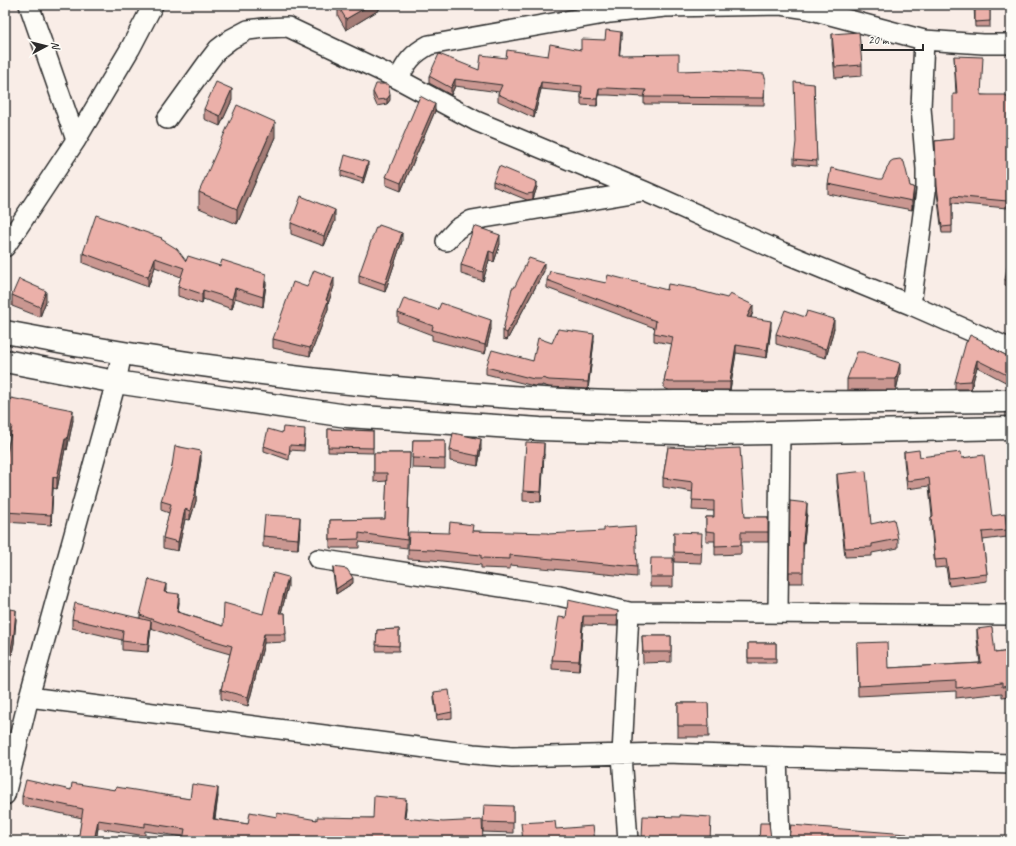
<svg xmlns="http://www.w3.org/2000/svg" width="1016" height="846" viewBox="0 0 1016 846" font-family="Caveat,sans-serif">
<style>
.lines{fill:none;stroke-linecap:round;stroke-linejoin:round}
.street-casing{stroke:#2b2b2b;stroke-width:22}
.secondary-casing{stroke:#2b2b2b;stroke-width:25}
.street{stroke:#fdfcf7;stroke-width:19}
.secondary{stroke:#fdfcf7;stroke-width:22}
.wall{fill:#ca9791;stroke:#2b2b2b}
.shaded-wall{fill:#a47b76;stroke:#2b2b2b}
.building{fill:#ebb0a9;stroke:#2b2b2b}
</style>
<rect width="100%" height="100%" fill="#f9ede7"/>
<filter id="ink" filterUnits="userSpaceOnUse"><feTurbulence type="fractalNoise" baseFrequency=".025" numOctaves="2"/><feDisplacementMap in="SourceGraphic" scale="8" xChannelSelector="R" yChannelSelector="G"/><feConvolveMatrix kernelMatrix="1 2 1 2 8 2 1 2 1" color-interpolation-filters="sRGB"/></filter>
<g filter="url(#ink)">
<g class="lines">
<g class="street-casing">
<path id="street" d="M29,5l47,135
M398,79c9,-17 14,-25 31,-34l181,-32 55,-6 116,-2 27,4 116,31 59,4h28
M167,119l41,-57 10,-13 13,-10 17,-9 16,-2 24,-1 110,52 78,42 168,70 138,61 129,53 100,44
M446,241l11,-12 15,-9 172,-29
M5,247l71,-107 54,-91 23,-44
M911,305l15,-114v-22l-5,-61 3,-68
M318,559l241,37 70,16 382,3
M778,613l2,-181
M29,697l444,57 39,3 153,-4 346,11
M777,757l3,84
M5,795l24,-98 87,-315 6,-29
M628,841l-6,-86 7,-143"/>
</g>
<g class="secondary-casing">
<path id="secondary" d="M5,332c191,37 385,60 579,69 41,2 82,1 122,1 102,1 203,0 305,-1
M5,361l111,21 231,34 193,13 176,5 295,-6"/>
</g>
<use href="#street" class="street"/>
<use href="#secondary" class="secondary"/>
</g>
<path class="wall" d="M379,5v5l-33,20 -8,-14v-10z
M974,5h16v22h-15z
M832,34l30,31v11l-27,2 -3,-33z
M621,39l-2,16 60,16 86,7 -1,27 -120,-1v-7l-36,-2h-9l-2,11 -16,-1v-12l-40,-4 -7,29 -36,-17v-7l1,-2 -44,-6 -4,9 -22,-12v-7l50,-6 27,-12 42,-2 33,-6 24,-10z
M954,56l27,39 30,2v90h-4v21l-55,-5v30h-10l-5,-40 -2,-52 18,-2 3,-45z
M814,84l3,82 -23,-2v-5z
M373,92l17,8 -3,4 -10,2 -4,-9z
M232,100l-12,26 -16,-7v-10z
M435,111l-34,80 -15,-6v-8z
M275,137l-38,87 -38,-16v-16z
M368,167l-5,16 -22,-7v-5z
M493,181l44,6 -4,12 -6,1 -34,-14z
M828,184l82,2 4,10 -2,14 -84,-16z
M335,221l-11,25 -33,-12v-11z
M162,240l24,21 80,23 -3,23 -28,-9 -3,11 -29,-10 -1,5 -24,-8v-10l3,-9 -26,-10 -7,20 -65,-24v-10z
M402,241l-17,51 -26,-9v-8z
M500,244l-6,18 -5,-2 -6,21 -22,-7v-9z
M1011,262v25l-6,-2v-5z
M544,271l-37,69 -4,-1v-8l11,-43z
M547,280l59,3 61,7h30l56,22 -2,6 20,11 -4,29 -31,-5 -6,37h-61l-5,-2v-7l8,-37 -18,-3v-8l1,-5 -108,-40z
M334,286l-6,18v5l-18,47 -37,-8v-9z
M12,295l34,6 -6,16 -28,-11z
M398,313l93,16 -6,25 -53,-14v-5l-34,-13z
M805,317l29,11 -8,30 -50,-14v-10z
M594,341l-6,48 -39,-2 -7,-2v1h-8l-48,-12v-7l47,-6 19,-18z
M983,343l28,15v27l-34,-18 -6,22h-16v-7z
M900,373l-4,17h-49v-11z
M73,420l-6,30 -2,-1 -8,40 -4,-1 -2,37 -46,-3v-56l5,-30 -4,-1v-10z
M328,429l45,2v22l-45,-1z
M282,433l23,2 -1,16 -14,-1 -1,10 -25,-9v-5z
M413,440h32v29l-33,-1z
M668,447l77,70h23v25h-27v12l-26,1v-14h-9v-24h8v-6l-22,-1 1,-18 -30,-5v-9z
M481,449l-3,17 -28,-5v-11z
M904,452l16,5 42,1 30,58 15,14v7l-24,3 4,34v7l-38,5 -3,-19 -11,1 -4,-44v-7l1,-1 -3,-30 -22,3 -3,-29z
M374,453h36l-3,95 -48,-6v6h-29v-28l55,-1 2,-38 -13,1z
M544,454l-3,48 -18,-1v-10z
M201,460l-5,31v10l-6,19 -5,-1 -7,32 -15,-3v-10l6,-25 -8,-3v-9z
M837,474l34,50 27,15v9l-26,5v3l-27,1 -8,-75z
M790,501l17,12 -4,38v32h-14z
M300,528l-2,21 -35,-2v-11z
M473,531l75,3 89,33v10l-127,-12v4l-29,-1v-3l-49,-5 -24,-1v-10l41,-16z
M674,532l28,11 -1,20 -27,-1z
M673,558v29h-23v-10z
M333,567l20,16 -17,11 -3,-21z
M288,586l-7,27h4l1,29 -22,1 -16,63 -27,-7v-9l9,-36 -35,-10 -44,-16 -3,24 -26,-2v-10l-50,-12v-9l68,-1v-3l26,-23 13,10 -1,10 45,14 40,-12z
M5,608l11,11 -2,24 -8,42h-1z
M618,611l-1,15 -34,-1 -4,46 -27,-2v-9l14,-42z
M399,629v22h-23l1,-21z
M977,629l18,24 16,-2v45l-9,1v-4l-46,5v-7l-98,5 -1,-53 31,25 92,-5 -3,-25z
M642,636h29v26l-28,1z
M748,643h28v20h-28z
M434,692l18,20v6l-15,2 -3,-22z
M678,703h30l1,34h-31z
M71,790h44l75,9 28,-3 -3,23 33,5 29,-7 40,3 56,-2 33,-11 -1,11 78,23h-300l1,-4 -39,-6v5l-47,-8 -2,13h-18l4,-23 -60,-13v-9z
M513,806v27l-30,-1v-10z"/>
<path class="shaded-wall" d="M370,5h9v5l-33,20v-11z
M621,32v7l-2,22v-6z
M455,79v7l-4,9v-7z
M541,82v7l-7,29v-7z
M599,88v7l-2,11v-7z
M232,89v11l-12,26v-10z
M390,95v5l-3,4v-5z
M435,104v7l-34,80v-8z
M275,122v15l-38,87v-15z
M368,162v5l-5,16v-5z
M537,182v5l-4,12v-6z
M914,187v9l-2,14v-9z
M335,210v11l-11,25v-10z
M402,233v8l-17,51v-8z
M500,235v9l-6,18v-9z
M489,251v9l-6,21v-9z
M155,258v9l-7,20v-10z
M544,263v8l-37,69v-7z
M266,274v10l-3,23v-10z
M334,278v8l-6,18v5l-18,47v-8z
M235,288v10l-3,11v-10z
M203,290v9l-1,5v-10z
M46,291v10l-6,16v-10z
M753,305v7l-6,13v-8z
M834,319v9l-8,30v-9z
M491,320v9l-6,25v-9z
M771,321v8l-4,29v-8z
M594,334v7l-6,48v-7z
M736,345v8l-6,37v-8z
M977,360v7l-6,22v-8z
M900,363v10l-4,17v-11z
M73,410v10l-6,30v-11z
M65,439v10l-8,40v-11z
M481,439v10l-3,17v-10z
M544,443v11l-3,48v-10z
M201,451v9l-5,32v-1v10l-6,19v-9l5,-20z
M53,477v11l-2,37v-10z
M807,503v10l-4,39v-11z
M185,509v10l-7,32v-9z
M300,517v11l-2,21v-10z
M288,577v9l-9,35v-8z
M353,578v5l-17,11v-5z
M166,584v9l-2,-1z
M179,594v8l-2,18v-8z
M16,610v9l-2,24 -8,42v-9z
M583,616v9l-4,46v-10z
M151,621v8l-3,23v-8z
M264,634v9l-16,63v-9z
M218,788v8l-5,31v-8z
M406,799v8l-2,19v-8z
M98,820v8l-2,13h-2z"/>
<path class="building" d="M340,5h30l-24,14 -8,-13z
M975,5h15v16l-15,1z
M606,30l15,2 -2,23 60,-1v17l32,-1 53,4 1,4 -1,20 -120,-1 2,-7 -38,-2h-9l-2,11 -16,-1 1,-12 -41,-4 -7,29 -36,-17 4,-9 -47,-6 -4,9 -22,-12 10,-22 40,16 2,-15 25,3 1,-8 41,6 2,-12 31,6v-11l24,1z
M859,32l3,33 -27,2 -3,-33z
M954,56l29,1 -2,38h25v2h5v84h-4v20l-55,-5v30l-10,1 -5,-41 -2,-45 18,-2v-45h4z
M216,82l16,7 -12,27 -16,-7z
M794,82l20,2 3,77 -23,-2 2,-17z
M376,84h12l2,11 -3,4 -10,1 -4,-8z
M420,96l15,8 -34,79 -15,-6z
M237,105l38,17 -38,87 -38,-17z
M345,155l23,7 -5,16 -22,-7z
M900,159l4,3 6,24 4,1 -2,14 -84,-17 3,-16 48,11h3l8,-17 3,-2z
M499,166l38,16 -4,11 -6,1 -34,-13z
M301,196l34,14 -11,26 -33,-13z
M96,215l66,23 -1,1 16,10 9,12 2,-5 32,10 2,-6 44,14 -3,23 -28,-9 -3,11 -29,-9 -1,4 -24,-8 6,-18 -29,-10 -7,19 -65,-24z
M379,225l23,8 -17,51 -26,-9 17,-48h2z
M474,226l26,9 -6,18 -5,-2 -6,21 -22,-7z
M529,258l15,5 -37,70 -4,-2 9,-43h2z
M1008,261l3,1v19l-6,-1z
M314,270l20,8 -8,22 2,1 -18,47 -37,-9 20,-57 14,5z
M550,271l56,12 2,-8 59,15 1,-6 29,5v1l30,8 3,-4 23,11 -6,12 24,4 -4,29 -31,-5 -6,37h-61l-5,-1 9,-44 -19,-4 2,-12 -109,-41z
M19,279l27,12 -6,16 -28,-12z
M404,298l34,12 3,-7 50,17 -6,25 -53,-15 1,-4 -35,-13z
M785,310l20,7 2,-6 27,8 -8,30 -50,-15z
M558,329l36,5 -6,48 -39,-2 -7,-2v1h-8l-48,-12 6,-17 41,11 5,-23 14,5z
M970,335l13,6 -1,1 8,4v1l21,11v19l-34,-17 -6,21 -16,1 11,-40h1z
M857,352h6l37,11 -4,16h-49z
M11,398l62,12 -6,29h-2l-8,39 -4,-1 -2,38 -46,-3v-46l7,-40 -6,-1z
M283,427l22,2 -1,17 -14,-1 -1,10 -25,-9 4,-17 14,4z
M328,429l45,2v17l-45,-1z
M453,433l28,6 -3,17 -28,-6z
M413,440h32v19l-33,-1z
M526,442l18,1 -3,49 -18,-1z
M175,446l26,5 -6,40h1l-6,20 -5,-2 -7,33 -15,-4 8,-34 -10,-3 11,-35z
M668,447l48,2 24,-1 5,69h23v15h-27v13l-26,1v-14l-9,-1v-14h8v-16l-22,-1 1,-18 -30,-4z
M919,450l1,7 41,-5 1,6 22,-3 8,61 13,-2 2,16 -25,2 5,42 -38,4 -3,-19 -11,1 -4,-43 2,-1 -4,-38 -22,3 -3,-29z
M374,453h36l-3,87 -48,-7v6l-29,1v-20l55,-1 2,-46h-13z
M866,471l5,53 23,-5 4,20 -26,5v3l-27,1 -8,-74z
M790,501l17,2 -4,38v31h-14z
M265,515l35,2 -2,22 -35,-3z
M450,522l23,3 -1,6 76,2v1l56,-3v-3l31,-2 2,41 -127,-12v4l-29,-1v-3l-49,-5 -24,-1 1,-17 40,1z
M674,532l28,1 -1,20 -27,-1z
M651,558h22v19h-23z
M333,567l14,2 6,9 -17,11z
M273,573l15,4 -9,36h6l1,21h-22l-16,63 -27,-7 11,-44 -37,-11 -55,-20 9,-36 17,5 -2,8 15,2 -2,18 46,14 1,-23 39,11z
M568,600l50,11 -1,5h-34l-4,45 -27,-1 7,-43 7,1z
M75,603l76,18 -3,23 -26,-3 1,-10 -51,-12z
M5,608l11,2 -2,23 -8,43h-1z
M992,627l3,26 16,-2v35l-9,1v-4l-46,5v-7l-98,5 -1,-43 30,-1 1,26 93,-5 -4,-34z
M399,629v17l-23,-1 1,-15z
M642,636h29v16h-28z
M748,643h28v15h-28z
M449,690l3,22 -15,3 -3,-23z
M678,703h30l1,23h-31z
M26,780l45,10 1,-7 43,7 1,-3 74,12 2,-15 26,4 -5,31 35,5 2,-12 27,5v-4l40,7v-3l56,1 1,-22 32,3 -2,19 39,4 39,-2 1,21h-295l-5,-1 2,-11 -40,-6v4l-47,-7 -4,21h-16l5,-32 -61,-13z
M484,805l29,1v17l-30,-1z
M680,815l31,2 -1,24h-76l3,-3h5l1,-22 37,1z
M555,821l1,8 37,-3 2,15h-72l-2,-18z
M760,823h9l2,15 3,3h-15z
M791,825l116,9v2l64,5h-185l3,-3z
M973,839h38v2h-38z
M620,840l2,1h-16z"/>
</g>
<rect width="1016" height="846" fill="none" stroke="#fdfcf7" stroke-width="20"/>
<rect x="10" y="10" width="996" height="826" fill="none" stroke="#2b2b2b" stroke-width="1.5" filter="url(#ink)"/>
<g transform="translate(46 46) rotate(83)" stroke="#fdfcf7" stroke-width="3" paint-order="stroke">
<path d="M0-3L7 15L0 10L-7 15Z" fill="#2b2b2b"/>
<text y="-6" font-size="11" font-weight="bold" text-anchor="middle" fill="#2b2b2b">N</text>
</g>
<path d="M862 44v6h61v-6" fill="none" stroke="#2b2b2b" stroke-width="2"/>
<text x="868" y="44" font-size="12" fill="#2b2b2b" stroke="#fdfcf7" stroke-width="3" paint-order="stroke">20 m</text>
</svg>
